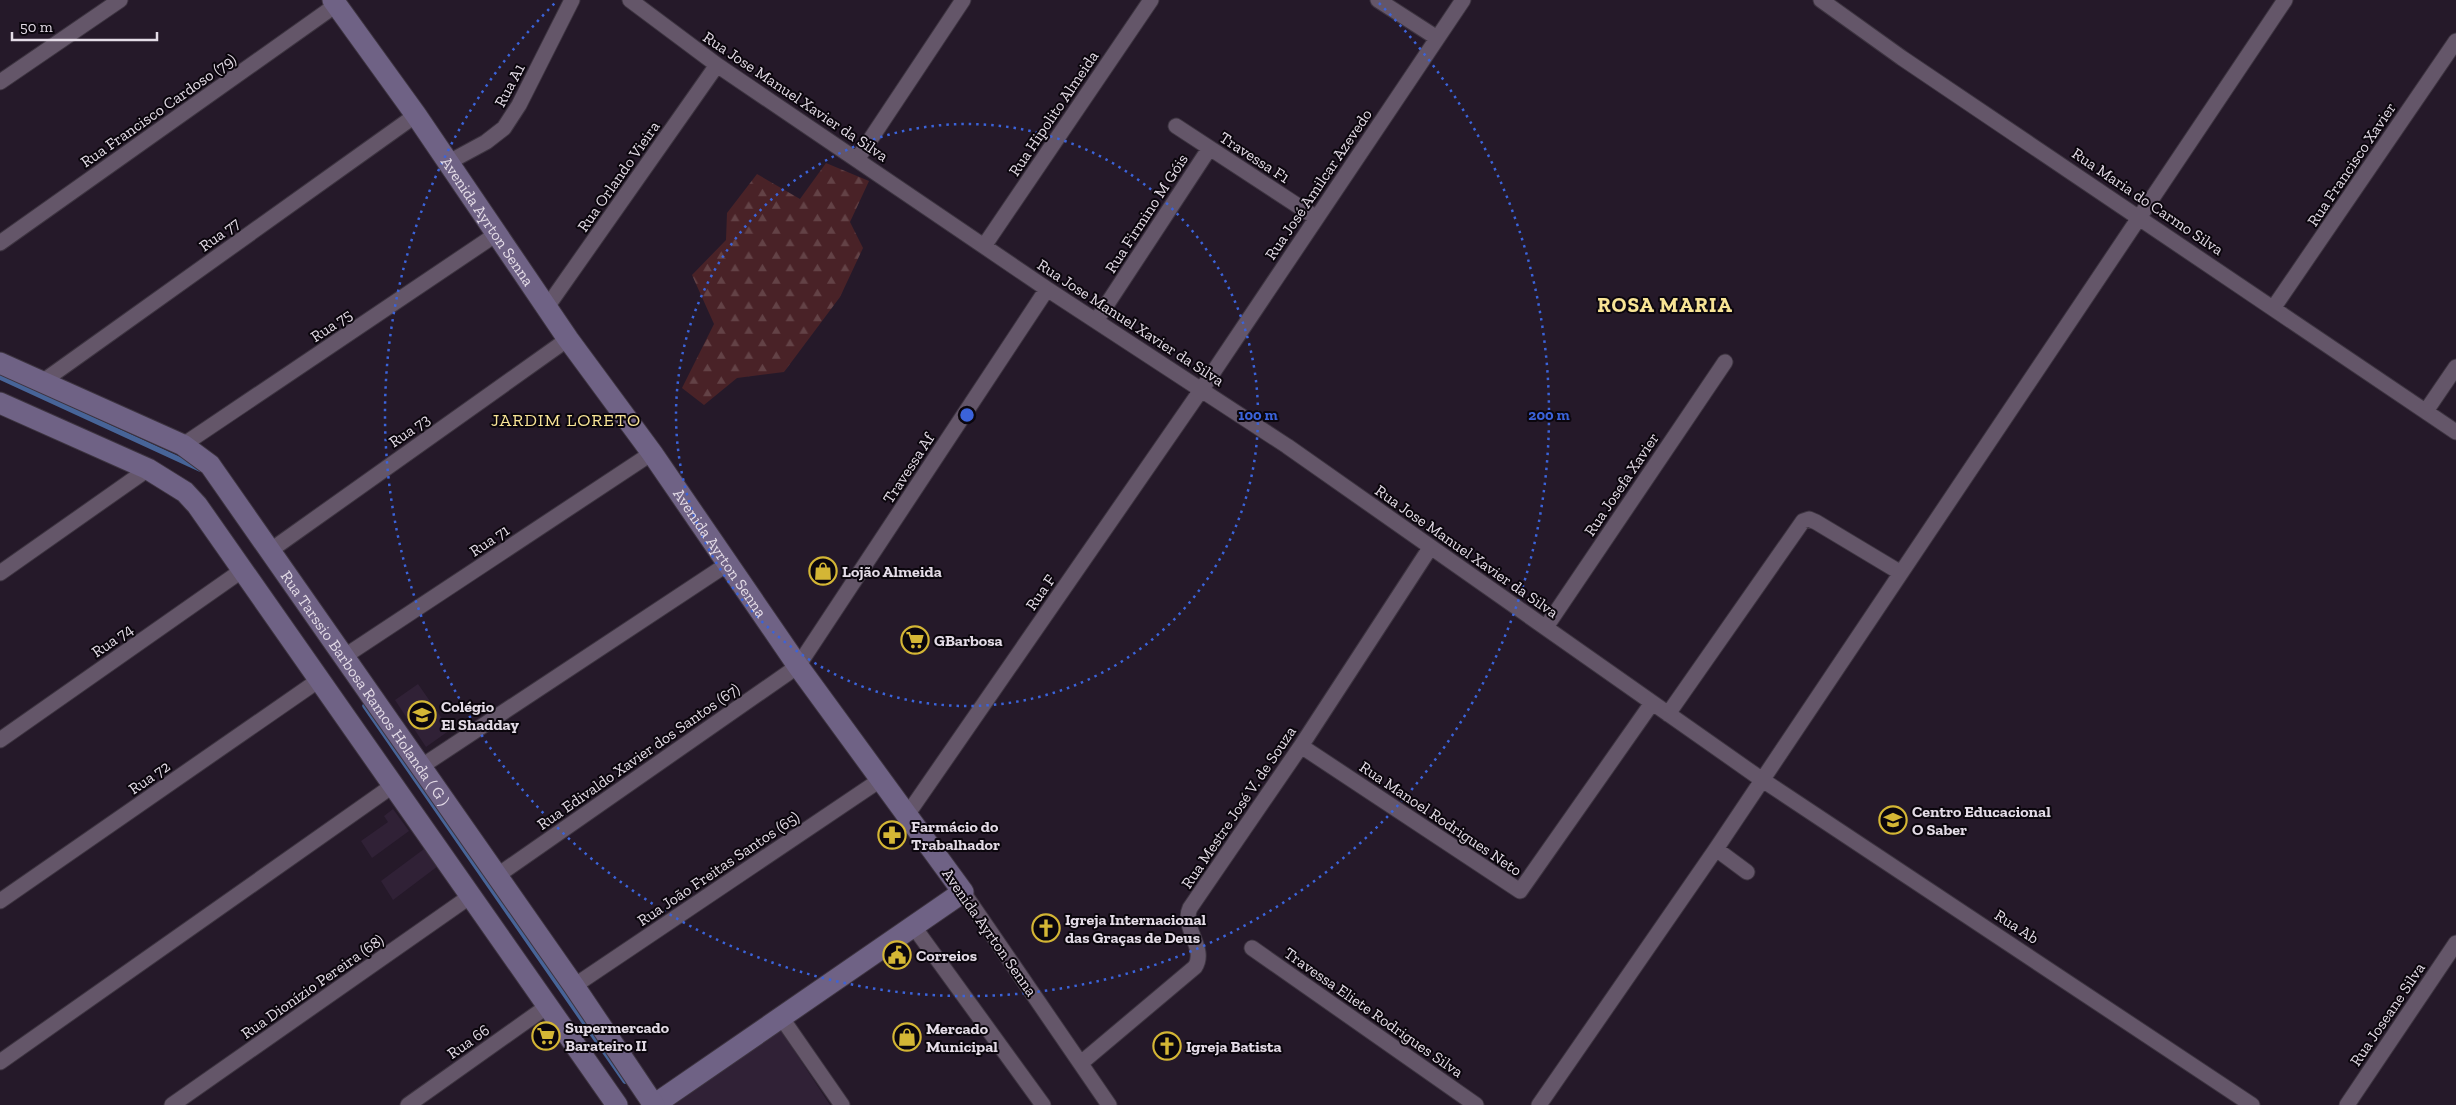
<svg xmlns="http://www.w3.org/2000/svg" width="2456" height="1105" viewBox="0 0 2456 1105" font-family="'Zilla Slab',serif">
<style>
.built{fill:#302136}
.forest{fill:url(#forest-firs)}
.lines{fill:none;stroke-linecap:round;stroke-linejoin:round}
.stream{stroke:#476498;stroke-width:5.5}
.street-casing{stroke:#3d3440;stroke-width:17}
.secondary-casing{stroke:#3d3440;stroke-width:23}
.street{stroke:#645669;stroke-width:15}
.secondary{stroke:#6f6285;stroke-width:21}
.ring{fill:none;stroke:#3b63da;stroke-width:2.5;stroke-dasharray:2.5 5}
.labels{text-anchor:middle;stroke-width:4;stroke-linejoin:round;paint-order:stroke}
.street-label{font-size:16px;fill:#e4dce7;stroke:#0b060d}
.poi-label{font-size:16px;font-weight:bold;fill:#e4dce7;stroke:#0b060d;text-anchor:start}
.neighbourhood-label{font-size:18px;letter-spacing:1px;fill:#f8e496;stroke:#0b060d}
.district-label{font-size:21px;font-weight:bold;letter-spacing:1px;fill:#f8e496;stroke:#0b060d}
.centre{fill:#3b63da;stroke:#0b060d;stroke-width:2.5}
.ring-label{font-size:15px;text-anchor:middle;font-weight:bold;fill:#3b63da;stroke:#0b060d;stroke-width:4;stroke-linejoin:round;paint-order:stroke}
</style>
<defs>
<pattern id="forest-firs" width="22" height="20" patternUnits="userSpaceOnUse" patternTransform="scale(1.25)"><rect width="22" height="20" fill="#492227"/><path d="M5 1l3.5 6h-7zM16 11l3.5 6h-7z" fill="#634246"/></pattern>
</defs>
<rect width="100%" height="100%" fill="#251929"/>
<path class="built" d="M418,684l32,46 -24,17 -31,-47z
M393,809l16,22 -37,27 -11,-17 27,-19 -4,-6z
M424,849l14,17 -45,34 -12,-19z
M780,1029l50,76h-156z"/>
<path class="forest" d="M826,163l43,18 -19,41 13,26 -23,49 -56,75 -47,6 -33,27 -22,-17 32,-64 -22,-49 34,-35 1,-27 30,-39 43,25z"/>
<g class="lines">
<path class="stream" d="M0,377l200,92
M365,706l260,375"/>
<g class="street-casing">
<path id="street" d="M630,0l87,65 330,224 240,157 474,333 491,326
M1378,0l59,38
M1821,0l81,58 554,374
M0,82l120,-82
M1176,126l139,91
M858,158l105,-158
M449,162l37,-20 18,-14 15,-23 53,-105
M0,243l336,-238
M984,246l167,-246
M547,307l170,-242
M2274,307l182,-266
M1096,321l113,-172
M42,382l374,-267
M2426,411l30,-44
M183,445l315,-212
M271,550l297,-211
M0,573l148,-104
M1546,627l179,-265
M345,656l307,-203
M1668,714l135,-193 6,-2 7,3 85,51
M0,740l244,-171
M1301,746l219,145 132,-188
M422,766l307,-203
M907,815l301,-435 255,-380
M1716,849l31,23
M498,875l300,-209 249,-377
M963,892l146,213
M0,901l319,-221
M914,927l129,178
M1252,948l224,157
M574,986l306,-206
M781,1017l61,88
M0,1062l395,-278
M1081,1063l114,-96c12,-18 -14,-40 -5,-59l111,-162 129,-198
M172,1105l300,-210
M408,1105l141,-100
M1539,1105l177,-256 569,-849
M2347,1105l109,-162"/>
</g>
<g class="secondary-casing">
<g id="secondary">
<path id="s1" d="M333,0l83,115 152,224 84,114 146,213 165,226 -309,213"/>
<path id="s2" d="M0,363l183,82 27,20 364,521 80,119"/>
<path d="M0,403l148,66 37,23 12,13 420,600"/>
</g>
</g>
<use href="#street" class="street"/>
<use href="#secondary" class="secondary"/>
</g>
<g class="ring">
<circle cx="967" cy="415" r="291"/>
<path d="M1379 3A582 582 0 1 1 555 3"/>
</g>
<defs>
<g id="shop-ring" transform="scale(1.4375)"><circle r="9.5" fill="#0b060d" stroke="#d4b635" stroke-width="1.5"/><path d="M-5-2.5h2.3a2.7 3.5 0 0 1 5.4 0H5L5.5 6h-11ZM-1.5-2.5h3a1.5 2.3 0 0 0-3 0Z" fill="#d4b635"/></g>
<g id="supermarket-ring" transform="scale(1.4375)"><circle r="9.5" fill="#0b060d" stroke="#d4b635" stroke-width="1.5"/><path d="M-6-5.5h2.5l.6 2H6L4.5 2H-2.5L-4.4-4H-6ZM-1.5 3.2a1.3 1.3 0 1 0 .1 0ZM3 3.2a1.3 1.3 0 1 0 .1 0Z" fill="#d4b635"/></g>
<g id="school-ring" transform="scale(1.4375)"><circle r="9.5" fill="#0b060d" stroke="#d4b635" stroke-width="1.5"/><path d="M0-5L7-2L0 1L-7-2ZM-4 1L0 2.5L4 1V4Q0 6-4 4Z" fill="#d4b635"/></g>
<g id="pharmacy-ring" transform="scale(1.4375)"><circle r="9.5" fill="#0b060d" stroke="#d4b635" stroke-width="1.5"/><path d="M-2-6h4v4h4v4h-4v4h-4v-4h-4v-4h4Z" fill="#d4b635"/></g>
<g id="church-ring" transform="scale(1.4375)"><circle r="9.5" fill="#0b060d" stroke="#d4b635" stroke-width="1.5"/><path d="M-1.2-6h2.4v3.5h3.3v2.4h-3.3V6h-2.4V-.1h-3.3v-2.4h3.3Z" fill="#d4b635"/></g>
<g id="civic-ring" transform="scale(1.4375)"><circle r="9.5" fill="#0b060d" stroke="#d4b635" stroke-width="1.5"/><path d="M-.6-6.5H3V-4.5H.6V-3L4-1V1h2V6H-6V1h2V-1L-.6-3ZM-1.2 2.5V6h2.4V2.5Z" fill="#d4b635"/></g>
</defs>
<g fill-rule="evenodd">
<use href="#shop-ring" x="823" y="571"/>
<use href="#supermarket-ring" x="915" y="640"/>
<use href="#school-ring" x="422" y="715"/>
<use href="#school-ring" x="1893" y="820"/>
<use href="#pharmacy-ring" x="892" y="835"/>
<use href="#church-ring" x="1046" y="928"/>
<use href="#civic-ring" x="897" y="955"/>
<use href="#supermarket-ring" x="546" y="1036"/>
<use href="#shop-ring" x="907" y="1037"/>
<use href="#church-ring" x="1167" y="1046"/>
</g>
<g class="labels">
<g class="street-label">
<text transform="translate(509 85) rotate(-62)" y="6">Rua A1</text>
<text transform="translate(796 96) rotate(34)" y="6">Rua Jose Manuel Xavier da Silva</text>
<text transform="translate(158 110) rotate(-35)" y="6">Rua Francisco Cardoso (79)</text>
<text transform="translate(1053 113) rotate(-56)" y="6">Rua Hipolito Almeida</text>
<text transform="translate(1255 157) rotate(33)" y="6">Travessa F1</text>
<text transform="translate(2351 164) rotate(-56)" y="6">Rua Francisco Xavier</text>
<text transform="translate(618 176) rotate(-55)" y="6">Rua Orlando Vieira</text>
<text transform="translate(1318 184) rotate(-56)" y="6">Rua José Amilcar Azevedo</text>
<text transform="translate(2148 201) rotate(34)" y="6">Rua Maria do Carmo Silva</text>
<text transform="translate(1146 213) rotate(-57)" y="6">Rua Firmino M Góis</text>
<text dy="6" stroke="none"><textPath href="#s1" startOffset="270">Avenida Ayrton Senna</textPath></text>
<text transform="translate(219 234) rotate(-36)" y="6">Rua 77</text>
<text transform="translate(1131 322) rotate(33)" y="6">Rua Jose Manuel Xavier da Silva</text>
<text transform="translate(331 325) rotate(-34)" y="6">Rua 75</text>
<text transform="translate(409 430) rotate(-35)" y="6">Rua 73</text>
<text transform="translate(908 468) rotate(-57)" y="6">Travessa Af</text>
<text transform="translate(1621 484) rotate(-56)" y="6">Rua Josefa Xavier</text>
<text transform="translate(489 540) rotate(-34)" y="6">Rua 71</text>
<text transform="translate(1467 551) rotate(35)" y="6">Rua Jose Manuel Xavier da Silva</text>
<text dy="6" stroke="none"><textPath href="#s1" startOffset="675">Avenida Ayrton Senna</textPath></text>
<text transform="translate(1040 592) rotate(-55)" y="6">Rua F</text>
<text transform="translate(112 640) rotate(-35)" y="6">Rua 74</text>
<text dy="6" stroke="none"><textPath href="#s2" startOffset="506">Rua Tarssio Barbosa Ramos Holanda ( G )</textPath></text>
<text transform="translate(638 756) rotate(-35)" y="6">Rua Edivaldo Xavier dos Santos (67)</text>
<text transform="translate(149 777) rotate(-35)" y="6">Rua 72</text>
<text transform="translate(1238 807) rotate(-56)" y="6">Rua Mestre José V. de Souza</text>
<text transform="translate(1441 818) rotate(34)" y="6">Rua Manoel Rodrigues Neto</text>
<text transform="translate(718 868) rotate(-34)" y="6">Rua João Freitas Santos (65)</text>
<text transform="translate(2017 926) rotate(33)" y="6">Rua Ab</text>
<text transform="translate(990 932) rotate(55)" y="6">Avenida Ayrton Senna</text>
<text transform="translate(312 986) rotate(-35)" y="6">Rua Dionízio Pereira (68)</text>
<text transform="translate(1374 1012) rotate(35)" y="6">Travessa Eliete Rodrigues Silva</text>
<text transform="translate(2387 1014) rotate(-56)" y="6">Rua Joseane Silva</text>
<text transform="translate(468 1041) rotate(-35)" y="6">Rua 66</text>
</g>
<g class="poi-label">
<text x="842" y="577">Lojão Almeida</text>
<text x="934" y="646">GBarbosa</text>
<text x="441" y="712">Colégio<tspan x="441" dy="18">El Shadday</tspan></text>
<text x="1912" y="817">Centro Educacional<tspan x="1912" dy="18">O Saber</tspan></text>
<text x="911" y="832">Farmácio do<tspan x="911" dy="18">Trabalhador</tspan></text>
<text x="1065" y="925">Igreja Internacional<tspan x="1065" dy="18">das Graças de Deus</tspan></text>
<text x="916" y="961">Correios</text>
<text x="565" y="1033">Supermercado<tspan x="565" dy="18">Barateiro II</tspan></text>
<text x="926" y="1034">Mercado<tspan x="926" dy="18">Municipal</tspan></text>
<text x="1186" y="1052">Igreja Batista</text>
</g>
<g class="neighbourhood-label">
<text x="566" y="426">JARDIM LORETO</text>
</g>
<g class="district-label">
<text x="1665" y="312">ROSA MARIA</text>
</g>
</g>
<circle cx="967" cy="415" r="8" class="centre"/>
<g class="ring-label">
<text x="1258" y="420">100 m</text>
<text x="1549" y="420">200 m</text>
</g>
<path d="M12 32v8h145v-8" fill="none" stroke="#e4dce7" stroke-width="2.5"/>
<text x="20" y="32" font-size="15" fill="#e4dce7" stroke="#0b060d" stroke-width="4" paint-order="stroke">50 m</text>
</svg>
